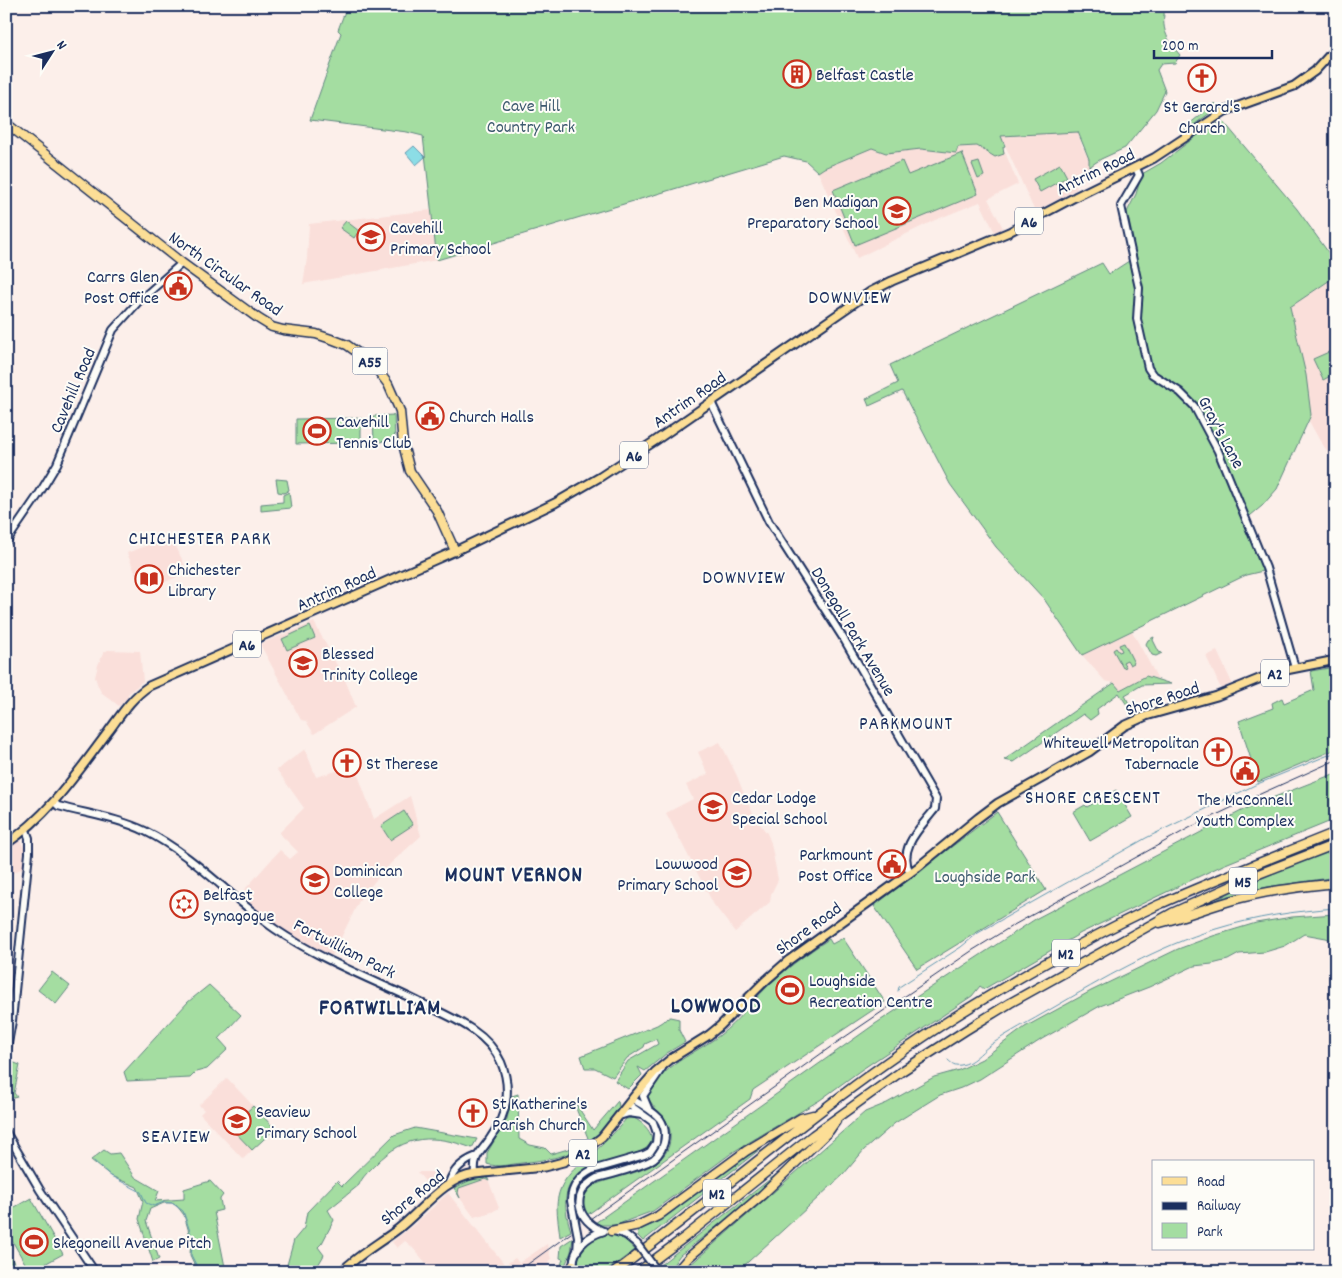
<svg xmlns="http://www.w3.org/2000/svg" width="1342" height="1278" viewBox="0 0 1342 1278" font-family="Dekko,sans-serif">
<style>
.built{fill:#fadfda}
.green{fill:#a4dda1;stroke:#608680}
.water{fill:#8cdde6;stroke:#5f97b0}
.lines{fill:none;stroke-linecap:round;stroke-linejoin:round}
.stream{stroke:#5f97b0;stroke-width:1}
.secondary-casing{stroke:#1b2f5e;stroke-width:10}
.primary-casing{stroke:#1b2f5e;stroke-width:11}
.highway-casing{stroke:#1b2f5e;stroke-width:11}
.secondary{stroke:#fdfcf7;stroke-width:6}
.primary{stroke:#fcde96;stroke-width:7}
.highway{stroke:#fcde96;stroke-width:8}
.rail{stroke:#1b2f5e;stroke-width:1}
.secondary-bridge-casing{stroke:#1b2f5e;stroke-width:10;stroke-linecap:butt}
.secondary-bridge{stroke:#fdfcf7;stroke-width:6}
.labels{text-anchor:middle;stroke-width:4;stroke-linejoin:round;paint-order:stroke}
.shield{fill:#fdfcf7;stroke:#5f6c8c;stroke-width:1}
.shield-label{font-size:16px;font-weight:bold;fill:#1b2f5e}
.poi-label{font-size:18px;fill:#1b2f5e;stroke:#fdfcf7;text-anchor:start}
.park-label{font-size:18px;fill:#3d5a6f;stroke:#fdfcf7}
.street-label{font-size:18px;fill:#1b2f5e;stroke:#fdfcf7}
.neighbourhood-label{font-size:19px;letter-spacing:1px;fill:#1b2f5e;stroke:#fdfcf7}
.district-label{font-size:22px;font-weight:bold;letter-spacing:1px;fill:#1b2f5e;stroke:#fdfcf7}
</style>
<rect width="100%" height="100%" fill="#fcefea"/>
<filter id="ink" filterUnits="userSpaceOnUse"><feTurbulence type="fractalNoise" baseFrequency=".02" numOctaves="2"/><feDisplacementMap in="SourceGraphic" scale="10" xChannelSelector="R" yChannelSelector="G"/><feConvolveMatrix kernelMatrix="1 2 1 2 8 2 1 2 1" color-interpolation-filters="sRGB"/></filter>
<g filter="url(#ink)">
<path class="built" d="M1078,132l4,14 7,13v8l-17,9 5,13 -42,23 -34,-76z
M977,146l26,1 15,37 -30,15 15,29 -8,5 -15,-31 -45,18 -78,38 -39,-86 6,-4 48,-20 14,5 35,-4 34,4 3,-6z
M431,210l6,50 -134,24 4,-26 2,-34z
M1336,276v187l-16,-22 -11,-20 2,-6 -21,-108z
M171,536l17,36 -25,11 -5,-15 -21,9 -10,-24z
M314,622l32,60 10,25 -42,27 -8,-13 -5,-1 -41,-76z
M1132,631l26,48 -12,-3 -26,14 -6,-7 -9,-2 -23,-26z
M108,650l32,1 3,30 -15,13v3l-9,9 -18,-14 -3,-6 -3,-9 3,-12 6,-13z
M1217,651l15,32 -11,6 -15,-33z
M720,742l17,34 10,26 11,20 9,11 4,10 7,37 -7,14 -1,8 -35,30 -21,-27 -48,-92 27,-14 -7,-14 22,-11 -10,-22z
M305,749l11,28 24,-7 4,7 13,-5 17,47 36,-23 11,40 -30,27 -30,34 -29,59 -34,-17 -19,-12 -41,-30 42,-47 10,9 8,-7 -19,-19 25,-25 -27,-38z
M19,839l5,9 -1,20 -17,8v-28z
M227,1078l48,51 -32,30 -43,-45 4,-4 -5,-5z
M417,1172h20l5,5 -10,12z
M486,1179l3,3 10,26 -7,4 -18,5 -14,-19 -2,-9 7,-4z
M448,1193l57,72 10,-7 4,5 28,-19 4,15 -5,10 -4,3h-108l-23,-26 -6,-5 -8,7 -5,-6 24,-19z"/>
<path class="green" d="M347,6h875v5l-57,-4c-4,21 1,32 15,48l-5,8 -14,1 -4,6 8,21 -9,19 -31,38 -24,11 -12,8v-8l-11,-27 -77,4 4,10 -2,1 1,7 -9,3 -18,-11 -19,1 -2,6 -35,-4 -35,4 -14,-5 -48,20 -6,4 -12,-11 -22,-5 -347,104 -14,-124 -16,-4 -97,-12 31,-87 -3,-3z
M1215,103l3,4 -1,1 -33,24 4,-7z
M1223,121l74,88 39,54v13l-46,31 16,68 5,40 -34,74 -15,17 -17,14 18,51 -17,4 -164,80 -38,-56 -48,-52 -46,-63 -48,-93 -33,15 -3,-7 32,-16 -8,-18 212,-102 7,11 26,-17 -8,-45 9,-18 6,-20 19,-11 38,-29z
M962,153l16,41 -123,51 -22,-55 69,-29 6,14z
M979,162l5,14 -6,3 -6,-15z
M1060,164l7,13 -27,15 -7,-13z
M346,221l13,10 -5,7 -14,-10z
M1331,351l5,10v12l-13,7 -10,-21z
M394,415l1,26 -21,1 -1,-26z
M361,418v25l-65,1v-25z
M276,479l11,1 2,10 -5,3 -6,-1z
M289,492l2,16 -30,3v-7l22,-2v-7z
M310,626l5,12 -28,12 -5,-11z
M1154,637l-1,3 6,12 3,1 -6,3 -4,-1 -6,-11 2,-4z
M1124,643l10,20 -4,2 -3,-5 -4,2 3,5 -3,1 -10,-18 3,-2 3,4 3,-1 -3,-6z
M1329,668h7v81l-78,33 -19,-61 34,-13 -1,-5 10,-5 2,5 30,-13 -3,-19z
M1146,676l25,8 -29,1 -17,10 4,9 -2,1 -8,-12 -22,16 1,5 -8,6 -7,-6 -69,48 -10,-2 110,-77 6,7z
M1336,773v46l-113,46 -142,68 -97,56 -4,-3 -8,10 -111,74 -41,30 -87,52 -80,59 -37,14h-14l-7,-2 280,-199 162,-106 212,-111z
M1116,790l16,27 -42,24 -17,-29 12,-7 2,2z
M404,811l9,14 -23,15 -9,-14z
M997,812l49,78 -129,79 -43,-63z
M1336,848v29l-68,10 -52,13 35,-18z
M1336,914v28l-10,-4 -22,-4 -19,12 -20,6 -26,2 -11,6 -16,4 -18,2 -45,21 -49,19 -58,33 -62,40 -19,9 -21,7 -45,28 -31,27 -21,25 -106,97h-52l5,-7 175,-153 22,-9 47,-26 25,-7 23,-11 43,-32 66,-36 87,-42 35,-13 43,-13 36,-6z
M843,938l42,64 -132,88 -3,9 -163,116c-30,-51 90,-23 83,-84 -2,-15 -18,-21 -22,-35 13,-31 47,-42 72,-61 17,-13 31,-32 46,-47 19,-19 40,-34 63,-49l3,5z
M52,972l18,14 -14,18 -18,-14z
M209,985l32,30 -22,24 9,10 -21,20 -11,3 -6,6 -63,3 -3,-9 64,-70z
M670,1017l9,2v11l6,12 -18,11 -22,18 -7,-4 4,8 -14,14 -13,-8 13,-20 30,-17 -2,-5 -11,5 -1,3 -17,11 -14,19 -18,-9h-10l-4,-12 76,-31z
M9,1061l11,4 -6,28 3,4 -11,3 2,-3 -2,-1v-22z
M518,1094l1,45 11,6 15,3 6,6 24,-7 13,-9 -11,-27 -1,-7 17,26 25,-29 1,6c-29,46 -47,49 -97,56 -11,1 -24,5 -35,1v-11l20,-34 5,-23z
M253,1106l22,23 -23,21 -22,-23z
M634,1118c13,7 28,24 7,33 -42,19 -92,13 -70,80l-11,6c-1,-10 -3,-21 -3,-31 1,-26 18,-38 36,-53 12,-10 23,-22 33,-34z
M415,1128l62,11 -5,9c-38,-14 -67,-14 -96,16 -7,7 -14,13 -17,21l-31,25 6,10 -12,23 -4,4 6,8 -10,17h-29l9,-32 10,-12 3,-16 30,-31 5,5 52,-51z
M764,1146l-121,95 -5,-5 -1,-4 5,-4 12,-4 15,-10 69,-52z
M104,1150l6,4 9,-1 16,24 24,14 -4,10 29,-2v-10l26,-8 13,14 -3,4 2,11 -8,2 12,60h-28l-8,-17 1,-16 -7,-24 -7,-9 -5,-3h-8l-14,6 -4,12 13,38 -6,3 -14,-43 4,-18 -6,-14 -26,-11 -20,-16z
M778,1173l-36,34 -62,48 -12,17h-4l-4,-7z
M487,1177l2,4 -4,-2 -26,9 -1,5 2,5 -6,-10 17,-8z
M31,1198l32,56 -33,18 -24,-42v-18z
M602,1234c15,-1 24,5 33,16l-30,22h-26c-4,-21 6,-30 23,-38z
M573,1238l-2,14 -8,18 -8,2 5,-4 3,-9 -3,-1 1,-12z
M6,1248l13,24h-13z"/>
<path class="water" d="M414,146l11,11 -9,8 -10,-12z"/>
<g class="lines">
<path class="stream" d="M898,991l1,-4 62,-40 17,-14 168,-95 109,-53 81,-33
M948,1060c4,4 7,6 13,5 12,-2 19,-12 28,-19 19,-14 42,-25 62,-37 52,-30 107,-63 165,-80 39,-12 79,-18 120,-21
M94,1161l17,15 30,16 5,11 8,3 10,-4 8,1 11,8 10,29 -2,15 9,17"/>
<g class="secondary-casing">
<path id="secondary" d="M1136,168l3,7 -18,31 18,82 -2,31 11,49 4,6 28,18 14,14 24,45 48,117 29,100
M711,402l58,120 76,119 91,158 -1,10c-14,18 -38,39 -25,64
M6,542l33,-48 18,-30 56,-134 26,-29 43,-38
M54,802l4,4c29,8 60,12 87,25 49,24 86,67 130,98 44,30 94,49 142,72 30,15 69,28 84,61 11,26 6,53 -10,75 -9,15 -18,17 -16,37
M6,1054l6,-33 17,-168v-15l-3,-8
M648,1108l-5,-12 19,-28
M619,1116l10,-3 13,2
M6,1132l34,58 55,82
M449,1183c4,-13 15,-22 28,-27
M603,1231c-26,-10 -34,-38 -6,-53 17,-4 35,-9 51,-16 16,-7 22,-28 12,-43 -7,-8 -19,-15 -28,-20
M614,1231l12,4 11,9
M577,1252l1,-15 -7,-36c0,-14 9,-25 21,-31l52,-15 6,-3 6,-9 1,-10 -4,-11 -25,-18
M574,1268c-3,-19 13,-32 30,-37"/>
</g>
<g class="primary-casing">
<path id="primary" d="M6,844c43,-29 71,-71 102,-112 12,-16 23,-34 41,-46l306,-135 100,-48 45,-26 55,-36 215,-149 22,-11 117,-49 66,-35 79,-39 71,-47 69,-25 21,-15 21,-23
M341,1272c16,-16 35,-27 53,-40 27,-19 47,-53 81,-58l69,-7 19,-5 18,-9 21,-16 34,-43 19,-22 17,-14 37,-23 11,-9 44,-44 25,-22 129,-93 60,-49 20,-15 91,-51 35,-26 22,-10 71,-20 59,-24 60,-12"/>
</g>
<g class="highway-casing">
<path id="highway" d="M6,123l176,140 77,56 13,8 11,3 33,4 18,6 13,5 25,18 16,21 12,27 3,33 7,27 27,40 18,40
M1160,923c26,-7 51,-17 77,-24 33,-9 65,-12 99,-16
M611,1231l28,-6 19,-9 88,-65 55,-33 12,-3
M571,1272l2,-7
M615,1272c114,-85 220,-180 341,-256 65,-40 133,-79 202,-111 58,-26 119,-49 178,-73
M638,1272l47,-35 128,-102 89,-64 64,-41 44,-27 162,-90 84,-38 80,-31
M676,1272l13,-15 73,-62 67,-64 7,-10"/>
</g>
<use href="#secondary" class="secondary"/>
<use href="#primary" class="primary"/>
<use href="#highway" class="highway"/>
<path class="rail" d="M590,1219l246,-176 137,-93 39,-24 179,-99 67,-32 78,-35
M517,1272l54,-39"/>
<g class="secondary-bridge-casing">
<path id="secondary-bridge" d="M637,1244l21,28"/>
</g>
<use href="#secondary-bridge" class="secondary-bridge"/>
</g>
</g>
<defs>
<g id="building-ring" transform="scale(1.4375)"><circle r="9.5" fill="#fdfcf7" stroke="#c8321e" stroke-width="1.5"/><path d="M-4-6H4V6H1V3H-1V6H-4ZM-2.5-4.3h1.7v1.8h-1.7ZM.8-4.3h1.7v1.8H.8ZM-2.5-1h1.7V.8h-1.7ZM.8-1h1.7V.8H.8Z" fill="#c8321e"/></g>
<g id="church-ring" transform="scale(1.4375)"><circle r="9.5" fill="#fdfcf7" stroke="#c8321e" stroke-width="1.5"/><path d="M-1.2-6h2.4v3.5h3.3v2.4h-3.3V6h-2.4V-.1h-3.3v-2.4h3.3Z" fill="#c8321e"/></g>
<g id="school-ring" transform="scale(1.4375)"><circle r="9.5" fill="#fdfcf7" stroke="#c8321e" stroke-width="1.5"/><path d="M0-5L7-2L0 1L-7-2ZM-4 1L0 2.5L4 1V4Q0 6-4 4Z" fill="#c8321e"/></g>
<g id="civic-ring" transform="scale(1.4375)"><circle r="9.5" fill="#fdfcf7" stroke="#c8321e" stroke-width="1.5"/><path d="M-.6-6.5H3V-4.5H.6V-3L4-1V1h2V6H-6V1h2V-1L-.6-3ZM-1.2 2.5V6h2.4V2.5Z" fill="#c8321e"/></g>
<g id="stadium-ring" transform="scale(1.4375)"><circle r="9.5" fill="#fdfcf7" stroke="#c8321e" stroke-width="1.5"/><path d="M0-5a6.5 5 0 1 0 0 10a6.5 5 0 1 0 0-10ZM-3.5-1.8h7v3.6h-7Z" fill="#c8321e"/></g>
<g id="library-ring" transform="scale(1.4375)"><circle r="9.5" fill="#fdfcf7" stroke="#c8321e" stroke-width="1.5"/><path d="M-6-4Q-3-5.5-.7-3.5V5Q-3 3-6 4ZM6-4Q3-5.5 .7-3.5V5Q3 3 6 4Z" fill="#c8321e"/></g>
<g id="synagogue-ring" transform="scale(1.4375)"><circle r="9.5" fill="#fdfcf7" stroke="#c8321e" stroke-width="1.5"/><path d="M0-6.5L5.6 3.2H-5.6ZM0 6.5L5.6-3.2H-5.6Z" fill="#c8321e"/></g>
</defs>
<g fill-rule="evenodd">
<use href="#building-ring" x="797" y="74"/>
<use href="#church-ring" x="1202" y="78"/>
<use href="#school-ring" x="897" y="211"/>
<use href="#school-ring" x="371" y="237"/>
<use href="#civic-ring" x="178" y="286"/>
<use href="#civic-ring" x="430" y="416"/>
<use href="#stadium-ring" x="317" y="431"/>
<use href="#library-ring" x="149" y="579"/>
<use href="#school-ring" x="303" y="663"/>
<use href="#church-ring" x="1218" y="752"/>
<use href="#church-ring" x="347" y="763"/>
<use href="#civic-ring" x="1245" y="771"/>
<use href="#school-ring" x="713" y="807"/>
<use href="#civic-ring" x="892" y="864"/>
<use href="#school-ring" x="737" y="873"/>
<use href="#school-ring" x="315" y="880"/>
<use href="#synagogue-ring" x="184" y="904"/>
<use href="#stadium-ring" x="790" y="990"/>
<use href="#church-ring" x="473" y="1113"/>
<use href="#school-ring" x="237" y="1121"/>
<use href="#stadium-ring" x="34" y="1242"/>
</g>
<g class="labels">
<g class="shield">
<rect x="1015" y="207.5" width="28" height="27" rx="4"/>
<rect x="352.5" y="347.5" width="35" height="27" rx="4"/>
<rect x="620" y="441.5" width="28" height="27" rx="4"/>
<rect x="233" y="630.5" width="28" height="27" rx="4"/>
<rect x="1261" y="659.5" width="28" height="27" rx="4"/>
<rect x="1229" y="867.5" width="28" height="27" rx="4"/>
<rect x="1052" y="939.5" width="28" height="27" rx="4"/>
<rect x="569" y="1139.5" width="28" height="27" rx="4"/>
<rect x="703" y="1179.5" width="28" height="27" rx="4"/>
</g>
<g class="shield-label">
<text x="1029" y="227">A6</text>
<text x="370" y="367">A55</text>
<text x="634" y="461">A6</text>
<text x="247" y="650">A6</text>
<text x="1275" y="679">A2</text>
<text x="1243" y="887">M5</text>
<text x="1066" y="959">M2</text>
<text x="583" y="1159">A2</text>
<text x="717" y="1199">M2</text>
</g>
<g class="poi-label">
<text x="816" y="80">Belfast Castle</text>
<text x="1202" y="112" text-anchor="middle">St Gerard's<tspan x="1202" dy="21">Church</tspan></text>
<text x="878" y="207" text-anchor="end">Ben Madigan<tspan x="878" dy="21">Preparatory School</tspan></text>
<text x="390" y="233">Cavehill<tspan x="390" dy="21">Primary School</tspan></text>
<text x="159" y="282" text-anchor="end">Carrs Glen<tspan x="159" dy="21">Post Office</tspan></text>
<text x="449" y="422">Church Halls</text>
<text x="336" y="427">Cavehill<tspan x="336" dy="21">Tennis Club</tspan></text>
<text x="168" y="575">Chichester<tspan x="168" dy="21">Library</tspan></text>
<text x="322" y="659">Blessed<tspan x="322" dy="21">Trinity College</tspan></text>
<text x="1199" y="748" text-anchor="end">Whitewell Metropolitan<tspan x="1199" dy="21">Tabernacle</tspan></text>
<text x="366" y="769">St Therese</text>
<text x="732" y="803">Cedar Lodge<tspan x="732" dy="21">Special School</tspan></text>
<text x="1245" y="805" text-anchor="middle">The McConnell<tspan x="1245" dy="21">Youth Complex</tspan></text>
<text x="873" y="860" text-anchor="end">Parkmount<tspan x="873" dy="21">Post Office</tspan></text>
<text x="718" y="869" text-anchor="end">Lowwood<tspan x="718" dy="21">Primary School</tspan></text>
<text x="334" y="876">Dominican<tspan x="334" dy="21">College</tspan></text>
<text x="203" y="900">Belfast<tspan x="203" dy="21">Synagogue</tspan></text>
<text x="809" y="986">Loughside<tspan x="809" dy="21">Recreation Centre</tspan></text>
<text x="492" y="1109">St Katherine's<tspan x="492" dy="21">Parish Church</tspan></text>
<text x="256" y="1117">Seaview<tspan x="256" dy="21">Primary School</tspan></text>
<text x="53" y="1248">Skegoneill Avenue Pitch</text>
</g>
<g class="park-label">
<text x="531" y="111">Cave Hill<tspan x="531" dy="21">Country Park</tspan></text>
<text x="985" y="882">Loughside Park</text>
</g>
<g class="street-label">
<text transform="translate(1095 171) rotate(-26)" y="6">Antrim Road</text>
<text transform="translate(226 273) rotate(35)" y="6">North Circular Road</text>
<text transform="translate(72 390) rotate(-67)" y="6">Cavehill Road</text>
<text transform="translate(689 399) rotate(-35)" y="6">Antrim Road</text>
<text transform="translate(1222 432) rotate(62)" y="6">Gray's Lane</text>
<text transform="translate(336 588) rotate(-24)" y="6">Antrim Road</text>
<text transform="translate(854 631) rotate(59)" y="6">Donegall Park Avenue</text>
<text transform="translate(1162 698) rotate(-18)" y="6">Shore Road</text>
<text transform="translate(808 928) rotate(-36)" y="6">Shore Road</text>
<text transform="translate(345 948) rotate(27)" y="6">Fortwilliam Park</text>
<text transform="translate(412 1197) rotate(-39)" y="6">Shore Road</text>
</g>
<g class="neighbourhood-label">
<text x="850" y="303">DOWNVIEW</text>
<text x="200" y="544">CHICHESTER PARK</text>
<text x="744" y="583">DOWNVIEW</text>
<text x="906" y="729">PARKMOUNT</text>
<text x="1093" y="803">SHORE CRESCENT</text>
<text x="176" y="1142">SEAVIEW</text>
</g>
<g class="district-label">
<text x="514" y="881">MOUNT VERNON</text>
<text x="716" y="1012">LOWWOOD</text>
<text x="380" y="1014">FORTWILLIAM</text>
</g>
</g>
<rect width="1342" height="1278" fill="none" stroke="#fdfcf7" stroke-width="25"/>
<rect x="12" y="12" width="1317" height="1253" fill="none" stroke="#1b2f5e" stroke-width="2" filter="url(#ink)"/>
<rect x="1152" y="1160" width="162" height="90" fill="#fdfcf7" stroke="#a3aaba"/>
<rect x="1162" y="1177" width="25" height="8" fill="#fcde96" stroke="#a3aaba"/>
<text x="1197" y="1186" font-size="15" fill="#1b2f5e">Road</text>
<rect x="1162" y="1202" width="25" height="8" fill="#1b2f5e" stroke="#a3aaba"/>
<text x="1197" y="1210" font-size="15" fill="#1b2f5e">Railway</text>
<rect x="1162" y="1223" width="25" height="15" fill="#a4dda1" stroke="#a3aaba"/>
<text x="1197" y="1236" font-size="15" fill="#1b2f5e">Park</text>
<g transform="translate(52 52) rotate(54)" stroke="#fdfcf7" stroke-width="4" paint-order="stroke">
<path d="M0-4L9 19L0 12L-9 19Z" fill="#1b2f5e"/>
<text y="-8" font-size="14" font-weight="bold" text-anchor="middle" fill="#1b2f5e">N</text>
</g>
<path d="M1154 50v8h118v-8" fill="none" stroke="#1b2f5e" stroke-width="2.5"/>
<text x="1162" y="50" font-size="15" fill="#1b2f5e" stroke="#fdfcf7" stroke-width="4" paint-order="stroke">200 m</text>
</svg>
